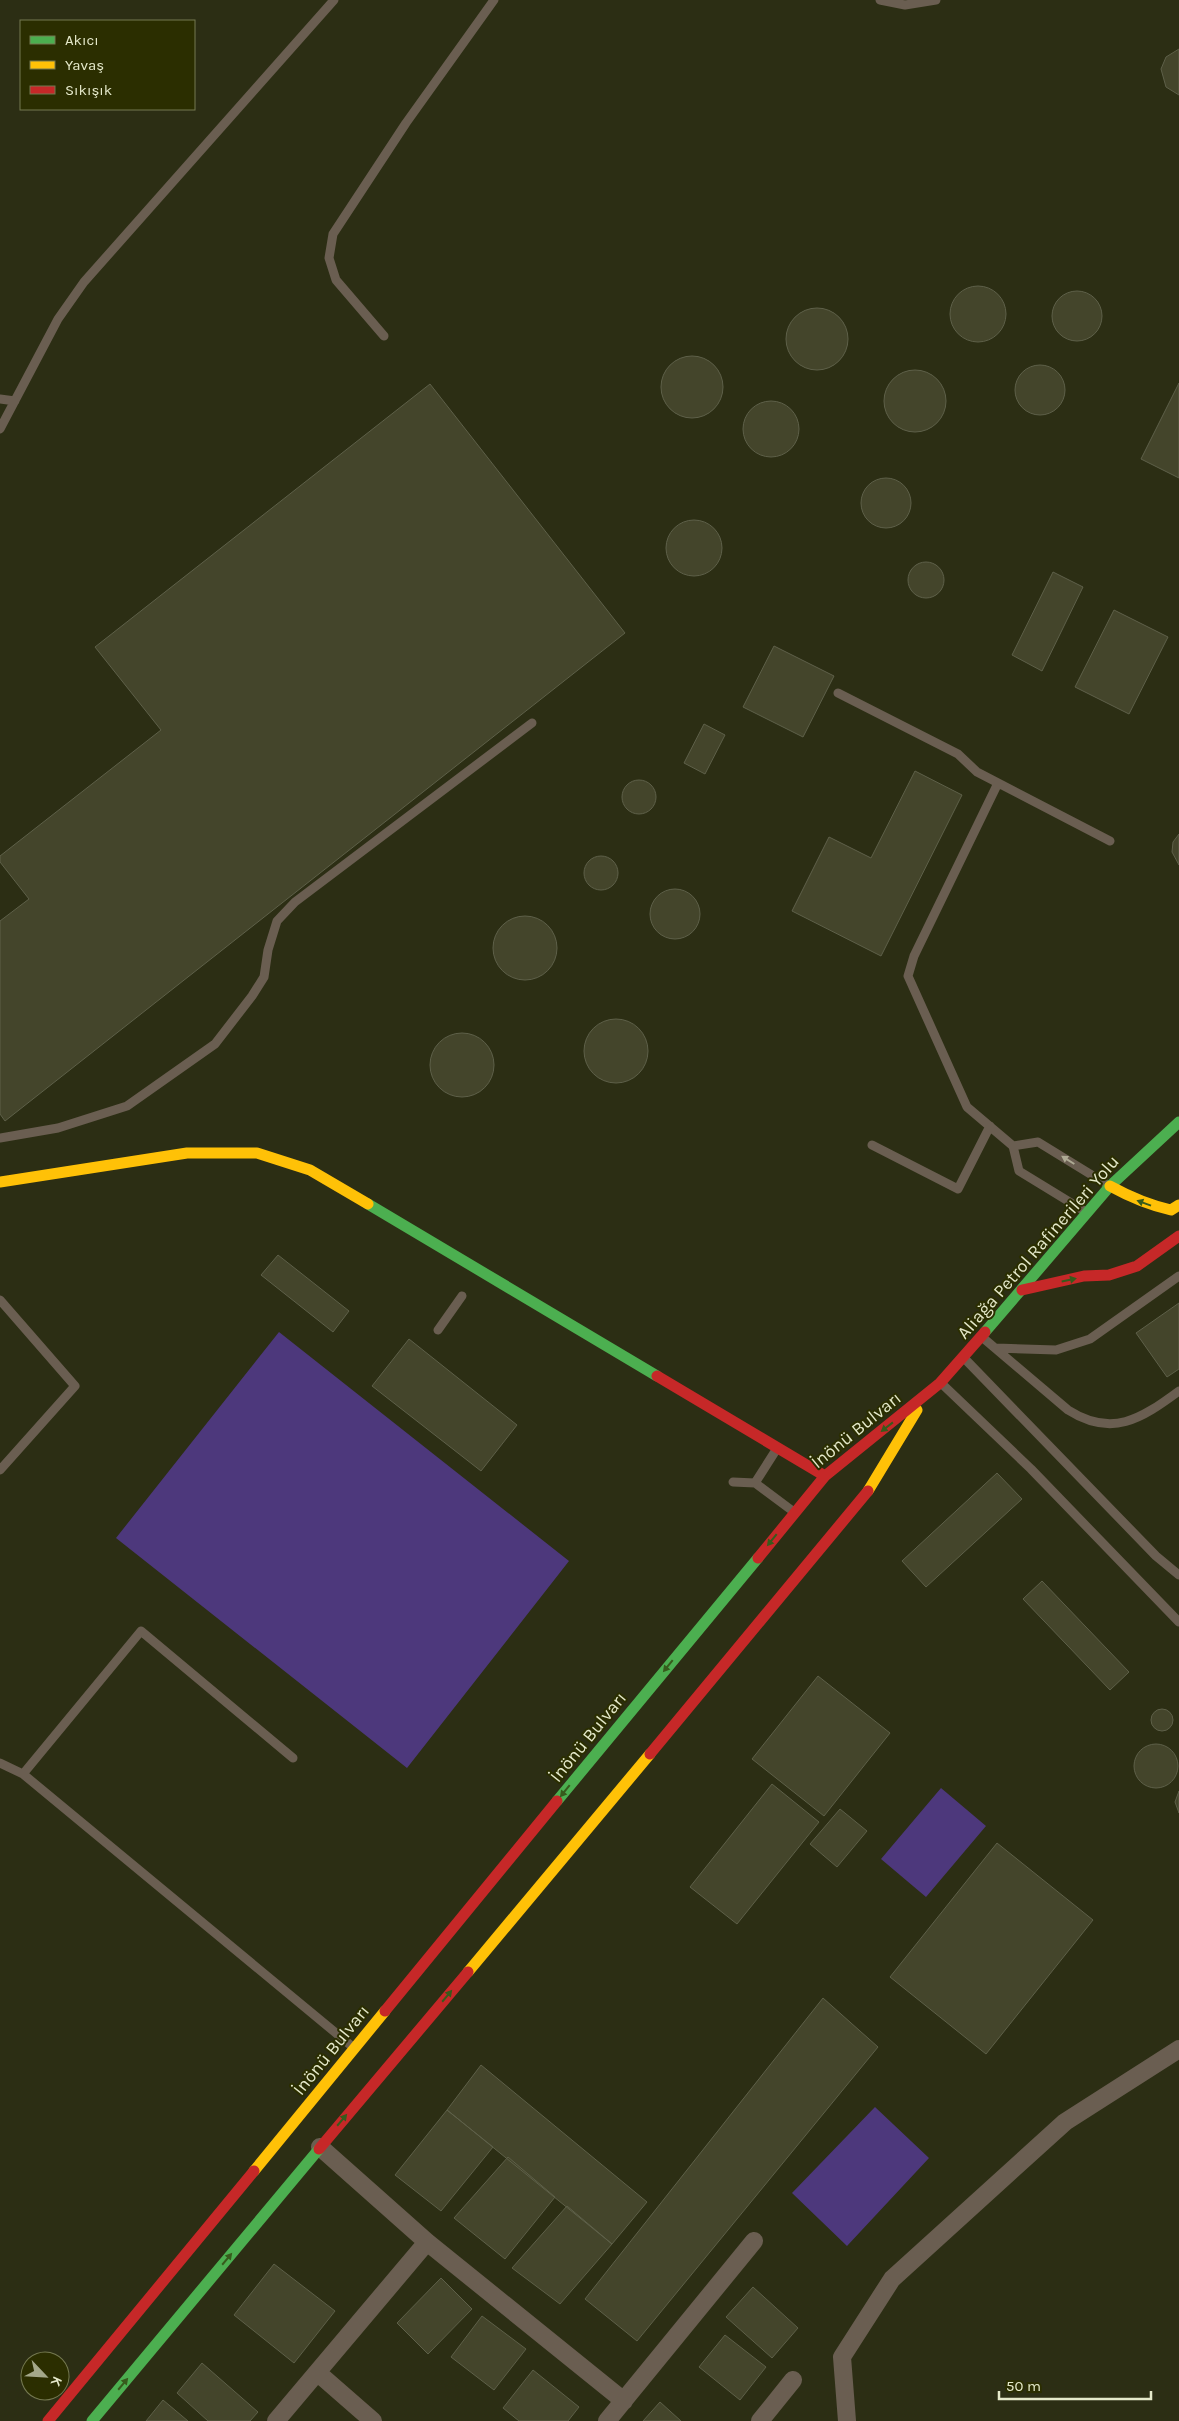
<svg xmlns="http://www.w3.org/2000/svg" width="1179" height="2421" viewBox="0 0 1179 2421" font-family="Karla,sans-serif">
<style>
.green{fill:#4d387c}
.building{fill:#44452b;stroke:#5e6049}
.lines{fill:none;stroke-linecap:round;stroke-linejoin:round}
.lane{stroke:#6a5e51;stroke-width:9}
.street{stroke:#6a5e51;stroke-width:18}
.fast{stroke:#4caf50;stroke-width:11}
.slow{stroke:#ffc107;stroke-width:11}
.jam{stroke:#c62828;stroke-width:11}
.oneway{fill:#aeaa94}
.oneway2{fill:#375b1c}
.labels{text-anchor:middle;stroke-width:4;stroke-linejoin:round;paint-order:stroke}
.street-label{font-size:18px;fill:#e5e9ca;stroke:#2b2e00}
</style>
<rect width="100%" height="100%" fill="#2c2e14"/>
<path class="green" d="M279,1332l290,229 -162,207 -291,-230z
M941,1788l45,38 -60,71 -45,-38z
M875,2107l54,51 -82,88 -55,-53z"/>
<path class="building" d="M1179,49v46l-13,-8 -5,-18 5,-12z
M950 314a28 28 0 1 1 56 0a28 28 0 1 1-56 0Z
M1052 316a25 25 0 1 1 50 0a25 25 0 1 1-50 0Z
M786 339a31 31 0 1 1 62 0a31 31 0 1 1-62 0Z
M661 387a31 31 0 1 1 62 0a31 31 0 1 1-62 0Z
M1015 390a25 25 0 1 1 50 0a25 25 0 1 1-50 0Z
M884 401a31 31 0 1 1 62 0a31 31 0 1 1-62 0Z
M1179,383v95l-38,-19z
M430,384l195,249 -620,488 -5,-7v-193l29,-22 -29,-37v-6l161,-126 -66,-83z
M743 429a28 28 0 1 1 56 0a28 28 0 1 1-56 0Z
M861 503a25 25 0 1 1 50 0a25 25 0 1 1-50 0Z
M666 548a28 28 0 1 1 56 0a28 28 0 1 1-56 0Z
M908 580a18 18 0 1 1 36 0a18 18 0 1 1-36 0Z
M1053,572l30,15 -41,84 -30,-16z
M1114,610l54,27 -39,77 -54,-27z
M774,646l60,30 -31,61 -60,-30z
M704,724l21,11 -20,39 -21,-11z
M915,771l47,24 -81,161 -89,-45 37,-74 42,21z
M622 797a17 17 0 1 1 34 0a17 17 0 1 1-34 0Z
M1179,834v31l-7,-13 1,-10z
M584 873a17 17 0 1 1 34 0a17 17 0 1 1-34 0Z
M650 914a25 25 0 1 1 50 0a25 25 0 1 1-50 0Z
M493 948a32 32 0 1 1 64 0a32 32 0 1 1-64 0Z
M584 1051a32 32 0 1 1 64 0a32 32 0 1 1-64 0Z
M430 1065a32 32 0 1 1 64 0a32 32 0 1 1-64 0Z
M278,1255l71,56 -16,21 -72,-57z
M1179,1303v66l-12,8 -31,-44z
M409,1339l108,86 -36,46 -109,-85z
M997,1473l25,26 -96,88 -24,-26z
M1042,1581l87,91 -19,18 -87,-91z
M818,1676l72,57 -66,83 -72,-57z
M1151 1720a11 11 0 1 1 22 0a11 11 0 1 1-22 0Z
M1134 1766a22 22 0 1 1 44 0a22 22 0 1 1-44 0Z
M772,1784l47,38 -82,102 -47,-37z
M1179,1791v22l-4,-11z
M840,1809l27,22 -30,36 -27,-23z
M997,1843l96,77 -107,134 -96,-77z
M823,1998l55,49 -241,294 -52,-42z
M481,2065l166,137 -35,42 -165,-134z
M447,2110l46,37 -52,64 -46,-36z
M508,2157l47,40 -50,62 -51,-41z
M567,2206l45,38 -52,60 -48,-36z
M274,2264l61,47 -41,52 -60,-48z
M441,2278l31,31 -44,45 -31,-31z
M753,2287l45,41 -26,30 -46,-41z
M482,2316l44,33 -32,41 -43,-33z
M725,2335l41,32 -26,33 -41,-33z
M202,2363l56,49 -8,9h-42l-31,-28z
M533,2370l46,37 -11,14h-49l-16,-13z
M163,2400l25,21h-42z
M660,2402l21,19h-38z"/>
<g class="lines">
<path class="lane" d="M880,0l25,5 31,-5
M384,336l-48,-56 -7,-22 4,-24 73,-111 88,-123
M0,399l15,2
M0,429l58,-110 26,-37 250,-282
M838,693l120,61 19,18 133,69
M998,783l-84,173 -6,20 59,131 46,39 6,25 67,41
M0,1138l58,-10 69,-22 88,-62 37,-48 12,-19 4,-27 9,-29 18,-19 237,-179
M872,1145l86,44 32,-63
M1013,1146l25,-4 70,43
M0,1300l75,86 -75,84
M438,1330l24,-34
M982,1337l86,73c44,28 73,9 111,-19
M996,1348l60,2 34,-11 89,-63
M965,1359l191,197 23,19
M941,1383l90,86 148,153
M733,1482l22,1 39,29
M755,1483l21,-33
M0,1763l23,11 331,274
M23,1774l118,-143 152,127"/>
<path class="street" d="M320,2147l107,95 197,159
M318,2373l55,48
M276,2421l151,-179
M607,2421l147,-180
M760,2421l33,-41
M847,2421l-5,-64 50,-78 173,-157 114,-73"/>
<path class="fast" d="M368,1204l289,172
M985,1332l125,-146 69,-64
M557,1801l201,-243
M92,2421l227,-272"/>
<path class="slow" d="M0,1182l187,-29h70l53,17 58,34
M1110,1186c20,11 39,19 61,24l8,-5
M868,1491l49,-81
M468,1972l182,-218
M254,2171l131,-160"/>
<path class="jam" d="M1022,1290l62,-14 25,-1 28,-9 42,-30
M657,1376l168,100
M758,1558l67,-82 115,-93 45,-51
M650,1754l218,-263
M385,2011l172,-210
M319,2149l149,-177
M48,2421l206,-250"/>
</g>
<defs><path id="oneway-solid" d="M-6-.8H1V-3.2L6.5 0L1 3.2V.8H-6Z" transform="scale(1.25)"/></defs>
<use class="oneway" href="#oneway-solid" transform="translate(1068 1160) rotate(-148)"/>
<g class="oneway2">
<use href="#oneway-solid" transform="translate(1144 1203) rotate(-160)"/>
<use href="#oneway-solid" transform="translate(1069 1280) rotate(-12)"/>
<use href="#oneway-solid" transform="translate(887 1427) rotate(142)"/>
<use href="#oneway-solid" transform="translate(772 1540) rotate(129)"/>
<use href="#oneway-solid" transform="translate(668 1666) rotate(129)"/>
<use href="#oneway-solid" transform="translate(565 1791) rotate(129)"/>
<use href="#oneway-solid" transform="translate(447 1996) rotate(-50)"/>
<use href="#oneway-solid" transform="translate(342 2120) rotate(-50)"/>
<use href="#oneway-solid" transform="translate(227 2259) rotate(-50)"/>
<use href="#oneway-solid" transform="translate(123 2384) rotate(-50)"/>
</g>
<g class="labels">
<g class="street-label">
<text transform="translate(1038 1247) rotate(-49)" y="6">Aliağa Petrol Rafinerileri Yolu</text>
<text transform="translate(856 1430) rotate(-39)" y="6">İnönü Bulvarı</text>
<text transform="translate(588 1737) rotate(-51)" y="6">İnönü Bulvarı</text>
<text transform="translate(331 2050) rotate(-51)" y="6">İnönü Bulvarı</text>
</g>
</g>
<rect x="20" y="20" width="175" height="90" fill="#2b2e00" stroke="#757951"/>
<rect x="30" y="36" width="25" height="8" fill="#4caf50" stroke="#757951"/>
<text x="65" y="45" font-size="15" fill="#e5e9ca">Akıcı</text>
<rect x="30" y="61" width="25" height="8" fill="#ffc107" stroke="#757951"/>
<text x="65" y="70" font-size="15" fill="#e5e9ca">Yavaş</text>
<rect x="30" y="86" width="25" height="8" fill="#c62828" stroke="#757951"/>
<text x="65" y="95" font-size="15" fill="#e5e9ca">Sıkışık</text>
<g transform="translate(45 2376) rotate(115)"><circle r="24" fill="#2b2e00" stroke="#757951"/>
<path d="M0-4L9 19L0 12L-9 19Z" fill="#a4a88a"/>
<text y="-8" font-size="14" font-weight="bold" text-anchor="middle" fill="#e5e9ca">K</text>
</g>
<path d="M999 2391v8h152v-8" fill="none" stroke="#e5e9ca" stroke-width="2.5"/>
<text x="1006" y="2391" font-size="15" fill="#e5e9ca" stroke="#2b2e00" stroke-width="4" paint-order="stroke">50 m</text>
</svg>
